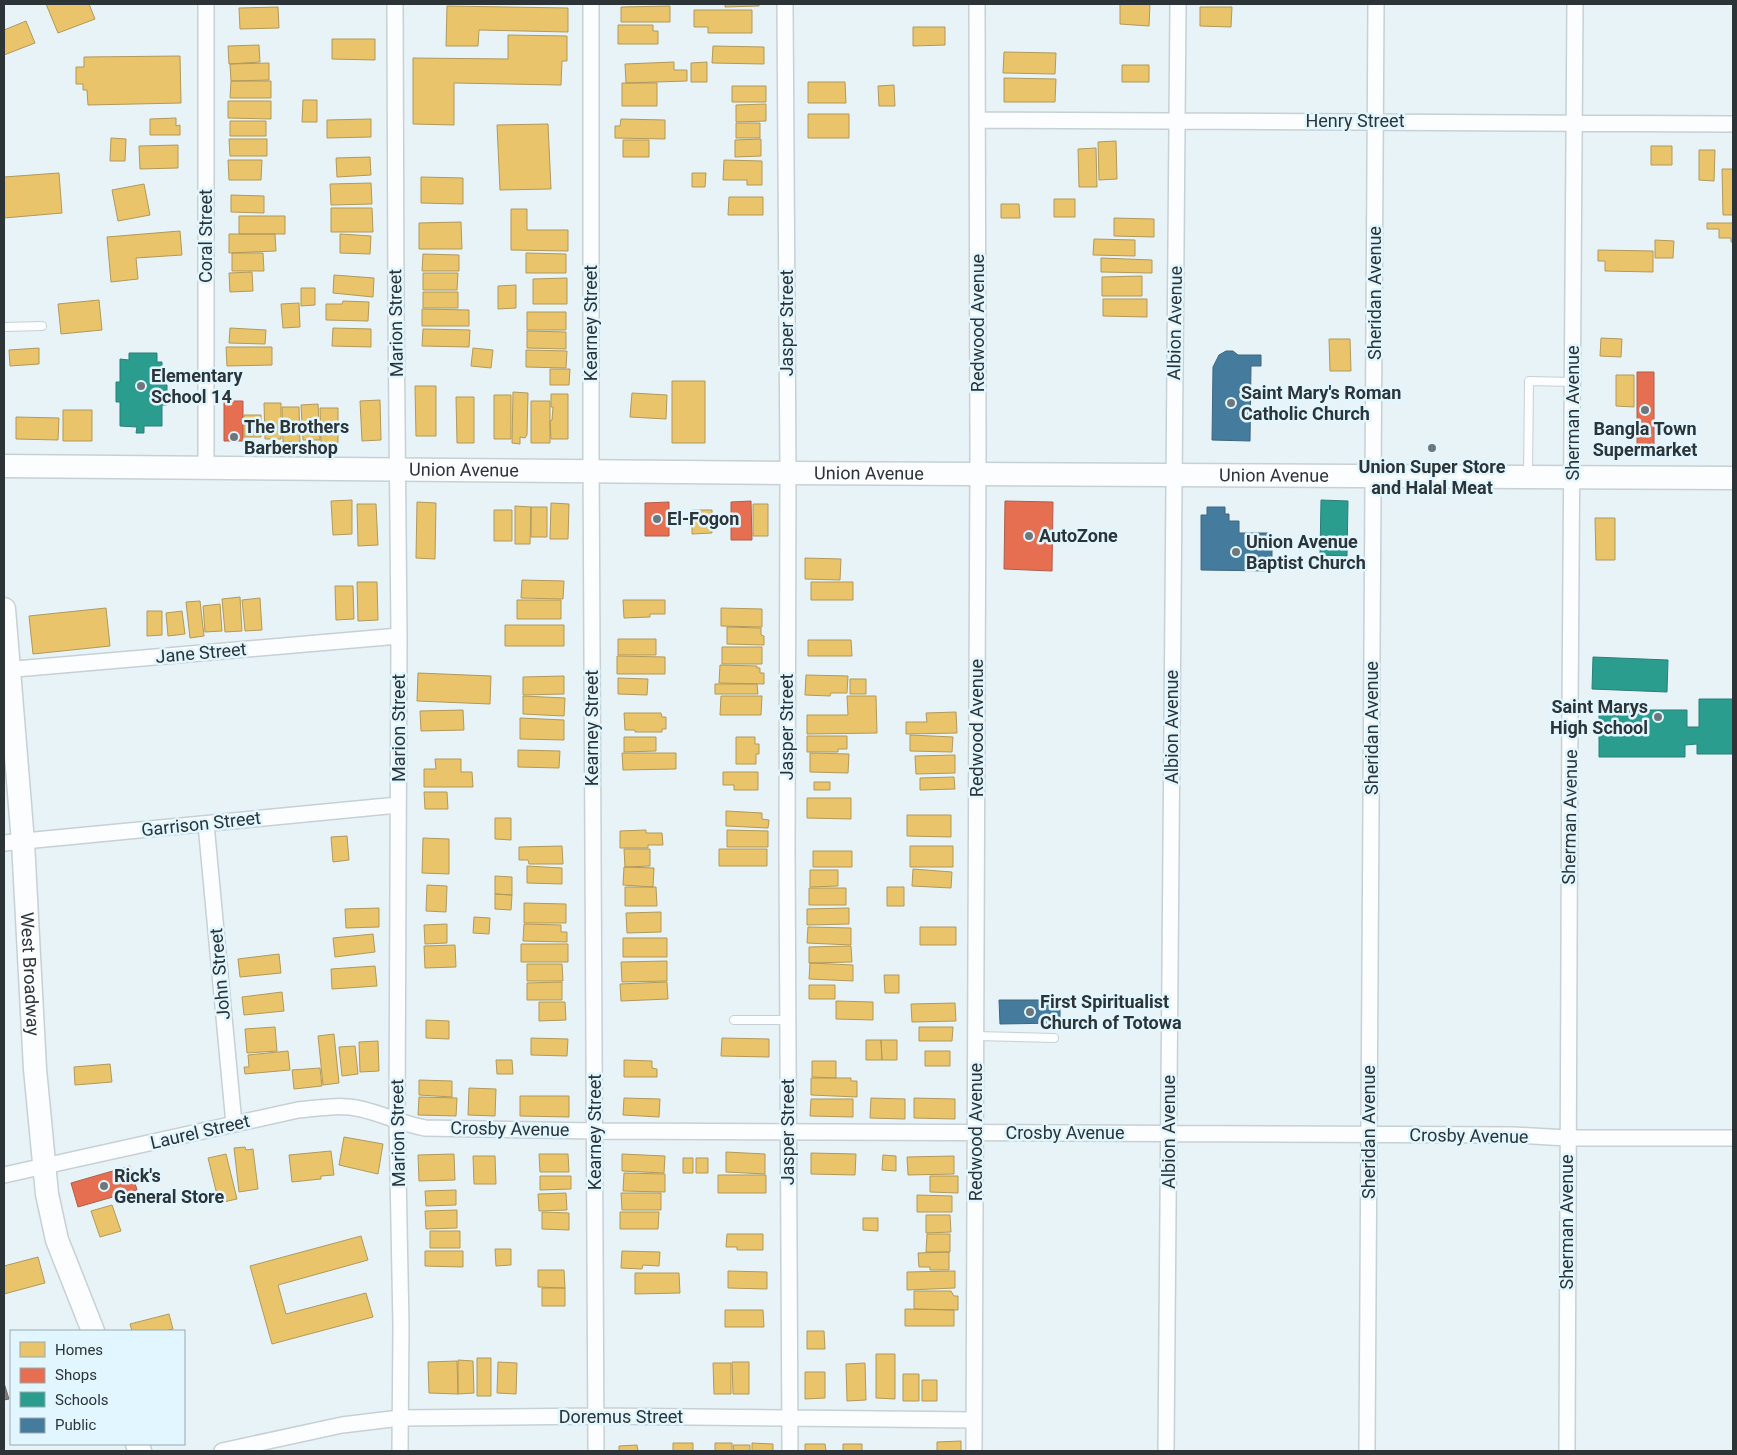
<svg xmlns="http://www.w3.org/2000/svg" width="1737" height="1455" viewBox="0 0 1737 1455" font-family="Roboto,sans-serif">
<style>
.homes{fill:#e9c46a;stroke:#b0995b}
.shops{fill:#e76f51;stroke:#af5d49}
.schools{fill:#2a9d8f;stroke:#2b7e75}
.public{fill:#457b9d;stroke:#3e667e}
.industry{fill:#8a817c;stroke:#6e6a67}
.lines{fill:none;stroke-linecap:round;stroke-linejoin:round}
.service-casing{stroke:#c7d0d4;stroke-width:10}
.minor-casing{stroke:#c7d0d4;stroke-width:18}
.primary-casing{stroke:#c7d0d4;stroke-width:25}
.service{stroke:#fcfdfe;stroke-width:8}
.minor{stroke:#fcfdfe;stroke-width:15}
.primary{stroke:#fcfdfe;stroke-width:22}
.poi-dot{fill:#6e777b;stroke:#e1f6ff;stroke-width:2}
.labels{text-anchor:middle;stroke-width:5;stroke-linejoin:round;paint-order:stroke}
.street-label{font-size:18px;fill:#2c3437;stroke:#e1f6ff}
.poi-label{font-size:18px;font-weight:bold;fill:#2c3437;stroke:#e1f6ff;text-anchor:start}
</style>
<rect width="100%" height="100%" fill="#e8f3f8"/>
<path class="homes" d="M46,4h43l6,15 -37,14z
M725,4h34v2l-34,1z
M1120,4h30l-1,22 -29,-2z
M447,6l121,2v24l-89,-2 -1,16h-32z
M670,6v16h-49v-15z
M278,7l1,21 -39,1 -1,-21z
M1200,7h32l-1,20 -31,-1z
M694,10h58v23h-44v-6h-14z
M26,21l9,22 -31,12v-25z
M618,25h35v6h5v13h-40z
M913,27h32v18l-32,1z
M508,35l59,1v25h-5l-1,24 -107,-2v42l-41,-1v-66l95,1z
M332,39h43v21l-43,-1z
M259,45l1,17 -31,2 -1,-18z
M713,46l51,1v17l-52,-1z
M1004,52l52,1 -1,21 -52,-1z
M180,56l1,47 -93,2 -1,-15h-4v-6h-7v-17h8v-10z
M674,62v8h13v11l-61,2 -1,-19z
M707,62v20h-16v-19z
M269,63v17l-38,1 -1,-17z
M1122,65h27v17h-27z
M1004,78l52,1 -1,23h-51z
M231,81h40v17h-41z
M808,82h37l1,21h-38z
M622,83h35v23h-35z
M894,85l1,21h-16l-1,-20z
M732,86h34v16h-34z
M303,100h14v22h-15z
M228,101h43v18l-43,-1z
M766,104v17l-30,1v-17z
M808,114h41v24h-41z
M176,118v8l4,-1v10h-30v-16z
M371,119v18l-44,1v-18z
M621,119l44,1v19l-50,-1v-12h5z
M230,121h36v15h-36z
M736,123h24v15h-24z
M548,124l3,65 -51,1 -3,-65z
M111,138l15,1 -1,22h-15z
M229,139h38v17h-37z
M761,139v17l-26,1v-17z
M623,140h26v17h-26z
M1116,141l1,38 -18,1 -1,-38z
M178,145v23l-38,1 -1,-23z
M1651,146h21v19h-21z
M1096,148l1,39h-18l-1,-38z
M1699,150h16l-1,31 -15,-1z
M370,157l1,18 -34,2 -1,-19z
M228,160h34l-1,20h-32z
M724,160l38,1v24h-15v-5h-24z
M1722,169h11v46h-10z
M59,173l3,40 -58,5v-41z
M692,173h14l-1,14h-13z
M421,177l42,1v26l-42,-1z
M371,183l1,21 -41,1 -1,-21z
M144,184l6,31 -32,6 -6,-31z
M231,195l33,1v17l-33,-1z
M729,197h34v18h-35z
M1054,199h21v18h-21z
M1001,204h18l1,14h-19z
M331,208h41l1,24h-42z
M511,209h16v21h41v21l-57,-1z
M239,216h46v18h-46z
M1114,218l40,1v18l-40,-1z
M461,222l1,27h-43v-26z
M1707,223h26v19h-2v-4h-12v-9h-12z
M180,231l2,24 -46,3 2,21 -27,3 -4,-45z
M229,234h46l1,17 -47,2z
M340,234l31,2 -1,18 -30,-1z
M1094,239l41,1v16l-42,-1z
M1655,240l19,1 -1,17h-18z
M1598,250l55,1v21l-48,-1v-10h-7z
M232,253h31l1,18h-32z
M526,253l40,1v19h-40z
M423,254l36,1v16h-37z
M1101,258l51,2v13l-51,-1z
M252,272l1,19 -23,1 -1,-19z
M423,273h35l-1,17h-34z
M334,275l40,3 -1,19 -40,-4z
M1142,276v20h-40v-19z
M567,278v26h-34v-25z
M516,285v23l-18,1v-23z
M301,288h14v17l-14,1z
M423,292h35v16h-35z
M1103,299h44v18l-44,-1z
M99,300l3,30 -41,4 -3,-30z
M343,301l26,1 -1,19 -42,-1v-16h16z
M299,303l1,24 -17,1 -2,-24z
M422,309l47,1v16h-47z
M527,312h39v18h-39z
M230,328l36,2 -1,14 -36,-1z
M333,328l38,1v18l-39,-1z
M423,329l47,1 -1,17 -47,-1z
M527,331l39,1v17l-39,-1z
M1601,338l21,1 -1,18 -21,-1z
M1329,339h21l1,32h-21z
M226,347h46v18l-45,1z
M39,348v16l-29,2 -1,-16z
M473,348l20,2 -2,18 -20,-2z
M526,350l41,1 -1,17 -40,-1z
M550,369h20l-1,16h-19z
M1616,375h18v32l-18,-1z
M672,381h33v62h-33z
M415,386h21v50h-20z
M513,392l15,1 -1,42 -2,3 -5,-1v7l-8,-1z
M632,393l35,2 -1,24 -36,-2z
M551,394h17v45h-17l-1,-18 2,-1 1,-13h-2z
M494,395h17v44h-17z
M456,397h18v46h-17z
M380,400l1,40 -19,1 -2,-40z
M531,401h19v42h-19z
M264,403h17v36h-16z
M318,404l2,36h-17l-2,-35z
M282,407h17l1,35h-17z
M320,408h18v35h-17z
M63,410h29v31h-29z
M244,415h17v22h-17z
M16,417l43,1 -1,22 -42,-1z
M352,500v34l-19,1 -2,-34z
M417,502l19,1 -1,56 -19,-1z
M551,503l18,1 -1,35h-18z
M357,504h19l2,41 -20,1z
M753,504h15v32h-15z
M515,506l16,1 -1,37h-15z
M531,507h16v30h-16z
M494,510h18v31h-18z
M692,510h20v23l-20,1z
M1595,518h20v42h-19z
M805,558l36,1 -1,21 -35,-1z
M522,580l42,1 -1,18 -42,-1z
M357,582h20l1,38 -20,1z
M811,582h42v18h-42z
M335,586h18l1,33 -18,1z
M240,597l2,34 -17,1 -3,-33z
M260,598l2,32 -17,1 -3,-31z
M517,600h44v19h-44z
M623,600h42v14h-15v3l-26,1z
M200,601l4,35 -14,2 -4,-36z
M220,604l2,27 -17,1 -2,-26z
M106,608l4,38 -77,8 -4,-38z
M721,608l41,1v18l-41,-1z
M147,611h15v24l-15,1z
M182,611l3,23 -17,2 -2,-23z
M505,625h59v21h-59z
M727,627l34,1v7l3,1v9l-37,-1z
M618,639h38v16h-38z
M808,640h43l1,16h-44z
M722,647h40v17h-40z
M617,656l48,1v17h-48z
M720,665l37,1v2h3v5h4v11l-45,-1z
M418,673l73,3 -1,28 -73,-3z
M806,675l42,1 -1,17h-16l-1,3 -25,-1z
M564,676v18l-41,1v-18z
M618,678l30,1 -1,16 -29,-1z
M850,679h16v15h-16z
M715,684h42l1,10h-43z
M523,696l42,2 -1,18 -41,-2z
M721,696h41l-1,19h-41z
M847,696h29l1,37 -70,1v-19h41z
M463,710l1,20 -43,1 -1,-20z
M956,712l1,21 -51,1v-12h21l-1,-9z
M624,713h37l1,4h4v12h-4v3h-27v-2h-10z
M520,718l44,2v20l-44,-1z
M910,735l43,2 -1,15 -42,-1z
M807,736h40v13h-9v3h-31z
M624,737h32v14l-32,1z
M736,737h19v7h4v10h-3v10h-20z
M518,750l42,1 -1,17 -41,-1z
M622,753h54v16l-53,1z
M810,753l39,1 -1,19 -38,-1z
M955,755v18l-39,1 -1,-18z
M435,759h26v13h11l1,15h-49v-18h12z
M723,772h35v18h-24v-5h-11z
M954,777l1,12 -35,1v-12z
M814,782h16v8h-16z
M424,792h23l1,17h-23z
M807,798h44v21l-44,-1z
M726,811l36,2v6l7,1 -1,8 -42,-2z
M907,815h44v22l-44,-1z
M495,818h16v22l-16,-1z
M646,830v3h16l1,12h-15v3h-28v-17z
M727,830l41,1v16h-41z
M347,836l2,24 -16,2 -2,-25z
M423,838l26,1v35l-27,-1z
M562,846l1,18h-34l-1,-4h-9v-13z
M910,846h43v21h-43z
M624,849h26v17l-25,1z
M719,849h48v17h-48z
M813,851h39v16h-39z
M527,866l35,2v16l-35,-1z
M624,867l30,1 -1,19 -30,-2z
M913,869l39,3 -1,16 -39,-2z
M810,870h28v16l-28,1z
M495,876l17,1v18l-17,-1z
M427,885l20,1 -1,26 -20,-1z
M625,887h31l1,19h-32z
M887,887h17v19h-17z
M809,888h37v17h-37z
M495,894l17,1 -1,15 -16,-1z
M524,903l42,1v19h-42z
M379,908v19l-33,1 -1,-19z
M849,908v16l-42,1v-16z
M661,912v20l-34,1 -1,-20z
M474,917l16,1 -1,16 -16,-1z
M447,924v19l-22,1 -1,-19z
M524,924l37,1v7h6v10l-44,-1z
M808,927l43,1v17l-44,-2z
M920,927h36v18h-36z
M373,934l2,18 -40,5 -2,-19z
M623,938h44v19h-44z
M521,944h47v18h-47z
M455,945l1,22 -31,1 -1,-22z
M851,946l1,16 -43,1v-16z
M279,954l2,19 -41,4 -2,-18z
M667,961v20l-45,1 -1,-20z
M810,963l43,2v16l-44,-2z
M527,964h35l1,17h-36z
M375,966l2,20 -45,3 -1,-20z
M884,975h15v18h-14z
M562,982v18h-35v-17z
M667,982l1,17 -47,2 -1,-17z
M809,985h26v14h-26z
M282,992l2,19 -40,4 -2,-18z
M836,1001l37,1v18l-37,-1z
M539,1002h26l1,18 -27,1z
M955,1003l1,18 -44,1 -1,-18z
M426,1020l23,1v18l-23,-1z
M275,1027l2,24 -30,2 -2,-24z
M919,1027h34l-1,14h-33z
M334,1034l5,49 -16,2 -5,-49z
M531,1038l37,1 -1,17 -36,-1z
M722,1038l47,1v18l-48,-1z
M866,1040h15l1,20h-16z
M881,1040h16v20h-15z
M378,1041l1,30 -19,1 -1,-30z
M355,1046l3,28 -16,2 -3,-29z
M288,1051l2,19 -45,4 -1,-7h5l-1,-12z
M925,1051h25v15h-25z
M496,1060h16l1,14h-16z
M624,1060l28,1v7l5,1v8h-33z
M812,1061h24v17l-24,-1z
M110,1064l2,18 -37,3 -1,-18z
M320,1068l2,18 -28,3 -2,-19z
M811,1078h40v3h6v16l-46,-2z
M419,1080l33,1v16l-33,-2z
M469,1088l27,1 -1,27 -27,-1z
M520,1096h49v21l-49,-1z
M419,1097l38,1 -1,18 -38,-1z
M624,1098l36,1 -1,18 -36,-2z
M871,1098l34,1v20l-35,-1z
M914,1098l41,1v20l-41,-1z
M811,1099h42v18l-43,-1z
M344,1137l39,7 -5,30 -39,-9z
M245,1147l1,3 7,-1 5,40 -19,3 -5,-44z
M331,1151l3,24 -13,1v3l-29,3 -3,-27z
M726,1152l39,2v20l-39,-2z
M811,1153l45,1 -1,21 -44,-1z
M226,1154l11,45 -18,4 -11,-45z
M454,1154l1,26 -36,1 -1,-26z
M539,1154h29l1,18h-29z
M622,1154l43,2 -1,17 -42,-2z
M883,1155l13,1v15l-14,-1z
M473,1156h22l1,28h-22z
M954,1156v18l-46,1 -1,-18z
M683,1158h10v15h-10z
M696,1158h12v15h-12z
M624,1173l41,1v18l-42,-1z
M718,1175h48v18h-48z
M540,1176h31v13l-31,1z
M930,1176h28v17l-28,-1z
M456,1190v15l-30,1 -1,-15z
M566,1193l1,17 -28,1 -1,-17z
M621,1193h40v17h-39z
M917,1195l35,1v16h-35z
M112,1205l9,26 -21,6 -9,-26z
M457,1210v18l-31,1 -1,-18z
M542,1212l27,1v17l-27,-1z
M620,1212h39l-1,17h-38z
M926,1215h24l1,17 -25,1z
M863,1218h15v13l-15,-1z
M430,1231h30v17h-30z
M727,1234h36v16h-26v-3h-11z
M927,1234h23v18h-24z
M361,1236l7,24 -90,25 8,29 80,-21 7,24 -101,27 -22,-78z
M495,1249h16v16l-15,1z
M425,1251h38v16l-38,-1z
M622,1251l38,1 -1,14 -16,-1 -1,4 -21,-1z
M949,1252v18h-19v-3h-11l-1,-14z
M38,1257l7,26 -41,11v-28z
M538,1270h26l1,18 -27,-1z
M728,1271l39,1v17l-39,-1z
M955,1271v17l-48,2v-18z
M635,1273h44l1,20 -45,1z
M542,1288h23v18h-23z
M914,1291h37l3,5h4v14l-44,-1z
M905,1309l49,1v16h-49z
M725,1310h38l1,17h-39z
M169,1314l4,15 -8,2h-33l-2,-7z
M807,1331h17l1,18h-18z
M876,1354h19v45l-19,-1z
M477,1358h14v38h-14z
M458,1360l15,1 1,32 -16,1z
M457,1361l1,33 -29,-1 -1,-31z
M498,1362l19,1 -1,31 -19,-1z
M732,1362h17v32h-16z
M713,1363h18v31h-17z
M865,1363l1,37 -19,1 -1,-37z
M805,1372h20v26l-20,1z
M903,1374h16v27h-16z
M922,1380h15v21h-15z
M961,1441v10h-24v-9z
M673,1443h20v8h-20z
M715,1443h17v8h-17z
M752,1443l21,1v7h-21z
M805,1444h20l1,7h-21z
M843,1444h19v7h-19z
M637,1445l1,6h-19v-5z
M733,1445h17v6h-16z"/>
<path class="shops" d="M1637,372h17v75h-17z
M224,401h19v40h-19z
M751,501l1,39h-21v-38z
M1005,501l48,1 -1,69 -48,-2z
M669,502v34h-24v-33z
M130,1166l7,24 -59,17 -7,-24z"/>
<path class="schools" d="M129,353h28v9h5v22l5,1v20h-5v21h-18v7h-8l1,-6 -17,-1v-24h-4v-20h4v-23l9,1z
M1321,500l27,1 -1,55 -27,-1z
M1593,657l75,3 -1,32 -75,-3z
M1699,699h34v55h-36v-10l-12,1v12h-86v-47h88v17h12z"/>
<path class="public" d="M1226,351h7l5,4h23v11h-10l-1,75 -38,-1 1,-73 6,-12z
M1207,507h18v7h4v7h10v12h33v38l-71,-1v-55h6z
M999,1000h61v23l-60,1z"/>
<path class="industry" d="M4,1383l5,16 -5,1z"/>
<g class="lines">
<g class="service-casing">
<path id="service" d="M4,327l38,-1
M1528,475l1,-94 44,1
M734,1020h54
M976,1036l78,2"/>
</g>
<g class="minor-casing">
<path id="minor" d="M206,4v464
M395,4l1,308 3,324 -2,485 4,205 -1,125
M591,4v449l5,998
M785,4l3,469 -1,378 3,600
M977,120l756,4
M4,670l395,-34
M206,824l28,300
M4,843l394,-38
M4,1175l294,-65c21,-2 42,-6 63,-1 22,5 42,15 64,19l170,3 918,4 54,3h166
M222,1451l120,-26 58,-7 196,-2 378,4
M974,1451l4,-998 -1,-449
M1166,1451l12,-1447
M1367,1451l9,-1447
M1567,1451c-1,-482 6,-965 8,-1447"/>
</g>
<g class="primary-casing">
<g id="primary">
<path id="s1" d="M4,466l784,7 945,5"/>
<path id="s2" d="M4,609l19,233 12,227 12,125 10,46 36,91"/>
<path d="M137,1444l3,7"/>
</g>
</g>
<use href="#service" class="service"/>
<use href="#minor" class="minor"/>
<use href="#primary" class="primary"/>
</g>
<g class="poi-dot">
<circle cx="141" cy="386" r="5"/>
<circle cx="1231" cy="403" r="5"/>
<circle cx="1645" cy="410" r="5"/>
<circle cx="234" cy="437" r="5"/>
<circle cx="1432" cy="448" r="5"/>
<circle cx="657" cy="519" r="5"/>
<circle cx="1029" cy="536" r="5"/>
<circle cx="1236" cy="552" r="5"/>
<circle cx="1658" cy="717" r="5"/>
<circle cx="1030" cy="1012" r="5"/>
<circle cx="104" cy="1186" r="5"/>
</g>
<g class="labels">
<g class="street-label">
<text x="1355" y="127">Henry Street</text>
<text transform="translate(206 236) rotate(-90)" y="6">Coral Street</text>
<text transform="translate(1375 293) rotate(-90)" y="6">Sheridan Avenue</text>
<text transform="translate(396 323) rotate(-91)" y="6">Marion Street</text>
<text transform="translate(591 323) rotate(-90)" y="6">Kearney Street</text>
<text transform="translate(787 323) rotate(-90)" y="6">Jasper Street</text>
<text transform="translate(978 323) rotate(-90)" y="6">Redwood Avenue</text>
<text transform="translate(1175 323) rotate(-89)" y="6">Albion Avenue</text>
<text transform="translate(1573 413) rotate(-90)" y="6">Sherman Avenue</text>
<text dy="6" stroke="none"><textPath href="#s1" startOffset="460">Union Avenue</textPath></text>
<text dy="6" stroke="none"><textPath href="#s1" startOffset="865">Union Avenue</textPath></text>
<text dy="6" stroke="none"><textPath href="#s1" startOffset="1270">Union Avenue</textPath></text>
<text transform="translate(201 653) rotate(-5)" y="6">Jane Street</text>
<text transform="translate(787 727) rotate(-90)" y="6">Jasper Street</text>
<text transform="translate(1172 727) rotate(-90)" y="6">Albion Avenue</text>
<text transform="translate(399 728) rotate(-90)" y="6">Marion Street</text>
<text transform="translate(592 728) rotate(-90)" y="6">Kearney Street</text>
<text transform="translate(977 728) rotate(-90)" y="6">Redwood Avenue</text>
<text transform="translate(1372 728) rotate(-90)" y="6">Sheridan Avenue</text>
<text transform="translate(1570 817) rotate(-89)" y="6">Sherman Avenue</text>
<text transform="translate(201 824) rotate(-6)" y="6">Garrison Street</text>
<text dy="6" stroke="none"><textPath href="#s2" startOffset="366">West Broadway</textPath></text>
<text transform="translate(220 974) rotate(-95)" y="6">John Street</text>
<text transform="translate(510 1129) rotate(1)" y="6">Crosby Avenue</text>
<text transform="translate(200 1132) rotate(-13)" y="6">Laurel Street</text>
<text transform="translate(595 1132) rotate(-90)" y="6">Kearney Street</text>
<text transform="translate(788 1132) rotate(-90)" y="6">Jasper Street</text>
<text transform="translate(976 1132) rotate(-90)" y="6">Redwood Avenue</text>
<text transform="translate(1169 1132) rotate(-90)" y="6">Albion Avenue</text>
<text transform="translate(1369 1132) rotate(-90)" y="6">Sheridan Avenue</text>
<text transform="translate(398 1133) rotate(-91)" y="6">Marion Street</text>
<text x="1065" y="1139">Crosby Avenue</text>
<text transform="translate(1469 1136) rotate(1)" y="6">Crosby Avenue</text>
<text transform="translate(1567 1222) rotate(-90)" y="6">Sherman Avenue</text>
<text x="621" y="1423">Doremus Street</text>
</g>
<g class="poi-label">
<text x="151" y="382">Elementary<tspan x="151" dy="21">School 14</tspan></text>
<text x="1241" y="399">Saint Mary's Roman<tspan x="1241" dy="21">Catholic Church</tspan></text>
<text x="244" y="433">The Brothers<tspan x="244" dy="21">Barbershop</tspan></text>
<text x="1645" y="435" text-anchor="middle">Bangla Town<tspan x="1645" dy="21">Supermarket</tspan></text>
<text x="1432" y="473" text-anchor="middle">Union Super Store<tspan x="1432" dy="21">and Halal Meat</tspan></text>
<text x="667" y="525">El-Fogon</text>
<text x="1039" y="542">AutoZone</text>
<text x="1246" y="548">Union Avenue<tspan x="1246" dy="21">Baptist Church</tspan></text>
<text x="1648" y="713" text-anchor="end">Saint Marys<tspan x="1648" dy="21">High School</tspan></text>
<text x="1040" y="1008">First Spiritualist<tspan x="1040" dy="21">Church of Totowa</tspan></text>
<text x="114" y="1182">Rick's<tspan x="114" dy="21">General Store</tspan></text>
</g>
</g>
<rect width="1737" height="1455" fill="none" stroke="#2c3437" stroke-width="10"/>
<rect x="10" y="1330" width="175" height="115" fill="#e1f6ff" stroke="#99a8af"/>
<rect x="20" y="1342" width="25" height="15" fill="#e9c46a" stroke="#99a8af"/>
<text x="55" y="1355" font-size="15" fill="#2c3437">Homes</text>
<rect x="20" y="1368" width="25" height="15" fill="#e76f51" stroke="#99a8af"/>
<text x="55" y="1380" font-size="15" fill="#2c3437">Shops</text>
<rect x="20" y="1392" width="25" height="15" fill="#2a9d8f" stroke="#99a8af"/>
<text x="55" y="1405" font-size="15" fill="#2c3437">Schools</text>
<rect x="20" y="1418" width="25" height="15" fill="#457b9d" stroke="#99a8af"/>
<text x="55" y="1430" font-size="15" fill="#2c3437">Public</text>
</svg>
